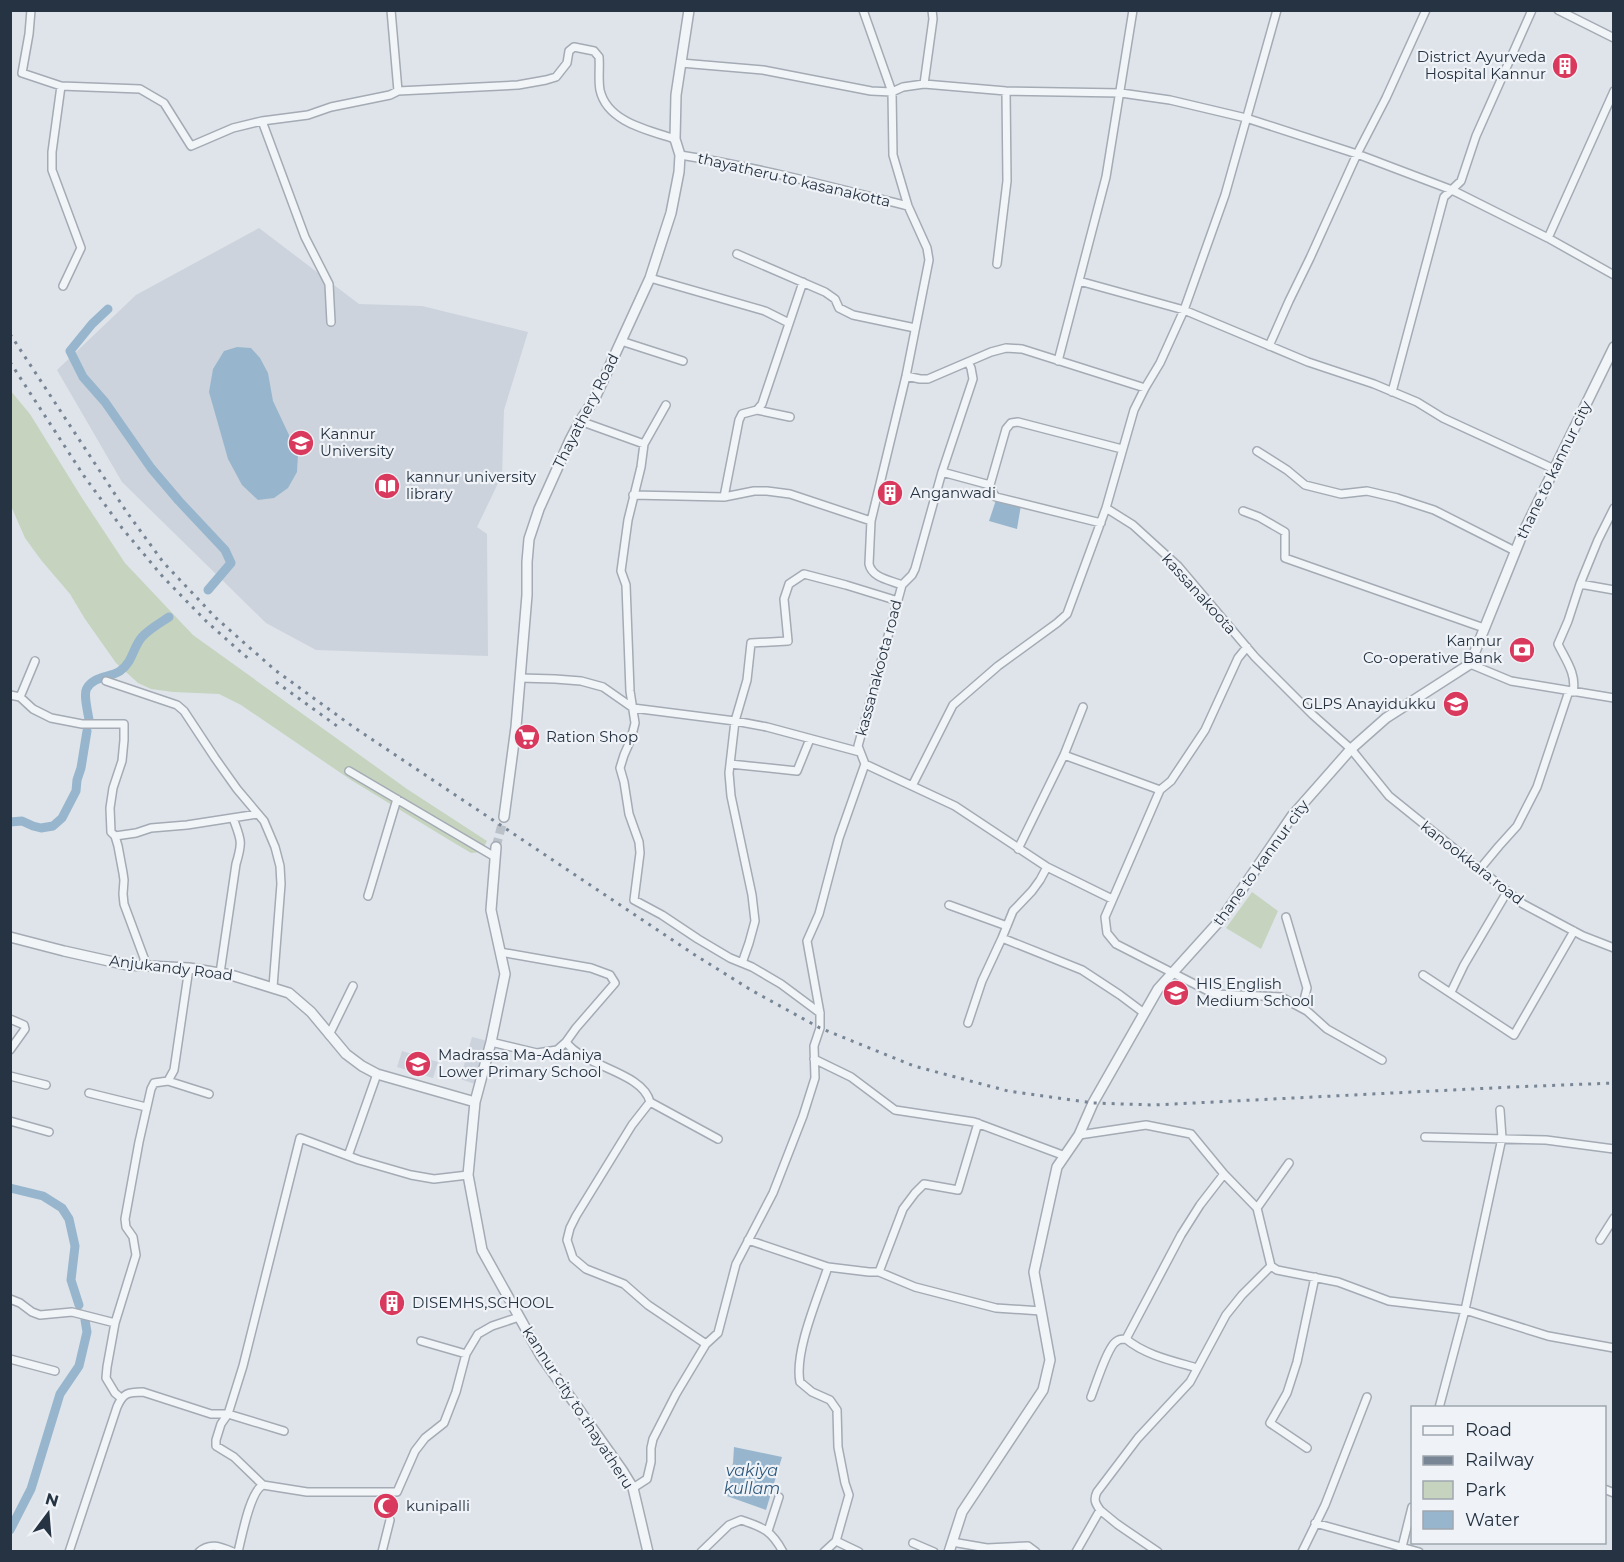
<svg xmlns="http://www.w3.org/2000/svg" width="1624" height="1562" viewBox="0 0 1624 1562" font-family="Montserrat,sans-serif">
<style>
.built{fill:#cdd3dc}
.green{fill:#c6d4bf}
.water{fill:#97b6cd}
.lines{fill:none;stroke-linecap:round;stroke-linejoin:round}
.canal{stroke:#97b6cd;stroke-width:9}
.tertiary-tunnel{stroke:#bac1c8;stroke-width:9;stroke-dasharray:9 4.5;stroke-linecap:butt}
.minor-casing{stroke:#a4abb4;stroke-width:10}
.tertiary-casing{stroke:#a4abb4;stroke-width:12}
.minor{stroke:#f2f5f8;stroke-width:7}
.tertiary{stroke:#f2f5f8;stroke-width:9}
.rail{stroke:#778595;stroke-width:3;stroke-dasharray:3 6;stroke-linecap:butt}
.labels{text-anchor:middle;stroke-width:4.5;stroke-linejoin:round;paint-order:stroke}
.poi-label{font-size:15px;fill:#263342;stroke:#eff3f7;text-anchor:start}
.street-label{font-size:15px;fill:#263342;stroke:#eff3f7}
.water-label{font-size:16px;font-style:italic;fill:#2d567a;stroke:#eff3f7}
</style>
<rect width="100%" height="100%" fill="#dfe4ea"/>
<path class="built" d="M259,228l100,76 63,2 106,26 -24,78 -2,65 -25,52 10,7 1,122 -172,-6 -50,-27 -144,-141 -65,-112 79,-75z
M472,1037l16,4 -13,43 -15,-5z
M402,1051l36,11 -5,16 -36,-11z"/>
<path class="green" d="M10,390l20,24 52,84 43,65 68,72 214,154 80,52 -6,11 -10,1 -30,-18 -90,-55 -110,-75 -22,-11 -46,-2 -22,-3 -13,-6 -22,-20 -31,-44 -15,-25 -29,-34 -16,-22 -14,-32z
M1252,892l26,19 -17,38 -35,-21z"/>
<path class="water" d="M237,347l14,1 9,10 8,15 5,28 25,53 -1,18 -9,16 -14,10 -16,2 -16,-15 -14,-26 -19,-67 4,-23 11,-18z
M996,500l25,5 -4,24 -28,-8z
M734,1447l48,10 -16,53 -42,-15 9,-32z"/>
<g class="lines">
<path class="canal" d="M108,309l-16,15 -22,27 13,26 22,25 46,66 28,33 46,49 6,13 -23,27
M89,720c-1,-8 -6,-26 -2,-32 7,-12 22,-10 33,-17 13,-9 13,-24 22,-34 7,-8 18,-14 27,-20
M10,822l12,-1 11,5 8,2 12,-2 9,-8 14,-27 1,-11 4,-12 6,-37
M10,1188l33,8 19,12 7,11 6,27 -4,34 8,25
M10,1530l21,-41 29,-95 19,-28 8,-34 -2,-12"/>
<path class="tertiary-tunnel" d="M496,847l8,-30"/>
<g class="minor-casing">
<path id="minor" d="M31,10l-2,24 -7,39 39,13 79,3 24,14 27,43 42,-18 29,-7 46,-6 23,-8 59,-12 8,-4 120,-6 28,-5 10,-3 11,-14 2,-12 5,-4 20,4 5,6c1,10 -1,22 1,33 7,32 48,40 75,49
M391,10l7,81
M863,10l29,82 1,63 15,51 19,42 2,12 -23,116 -35,145 -2,43c3,14 21,16 33,21l-44,161 7,18 90,42 92,61 65,32
M932,10l1,9 -9,65 82,7 115,2 49,7 76,18 111,36 95,36 96,48 66,37
M1558,10l56,28
M681,63l82,7 108,21 21,1 11,-5 21,-3
M61,86l-9,66v18l29,78 -18,38
M262,121l43,116 24,47 2,38
M680,155c77,12 152,32 228,51
M1548,238l66,-147
M737,254l88,38 10,7 4,9 14,7 62,13
M997,264l10,-83 -1,-90
M650,278l115,33 24,12
M1079,281l105,29 124,52 66,22 43,18 26,16 111,51
M621,341l62,20
M1269,346l20,-45 21,-43 47,-104 29,-56 40,-88
M1058,361l48,-184 27,-167
M906,376l14,3h8l63,-27 15,-4 16,1 123,39 15,-25 24,-53 41,-115 52,-185
M1145,388l-11,22 -28,98 27,17 45,41 77,91 58,58 38,34 38,47 134,108 60,32 31,12
M1392,392l52,-195 17,-16 15,-45 56,-126
M757,410l33,7
M580,421l64,23 -3,23 -13,53 -7,51 5,14 4,106 5,32 -4,16 -7,16 -4,13 4,14 5,32 10,28 1,11 -6,47 28,15 36,24 32,19 22,9 29,17 39,29
M644,444l22,-39
M1257,451l30,19 18,15 36,9 26,-3 30,7 37,12 81,41
M942,472l31,-93 -2,-11 -3,-6
M633,495l91,2 30,-6h13l23,3 81,27
M724,497l15,-77 3,-6 15,-4 5,-6 41,-122
M1243,511l16,6 26,15v26l199,70
M1101,523l-105,-26 -3,-4 -3,-8 16,-56 5,-6 7,-1 104,27
M1580,584l34,6
M902,585l10,-10 3,-6 27,-97 48,13
M1247,647l-9,11 -33,72 -34,51 -11,9 -55,127 2,16 9,11 98,50 67,3 26,14 20,18 55,31
M1470,664l41,17 103,17
M520,678l35,1 26,2 22,6 30,21 102,13 32,6 93,25
M106,681l71,24 7,6 31,47 22,31 27,32 11,26 5,19 1,18 -8,103
M1573,692c4,-18 -8,-33 -15,-48l10,-23 12,-37 18,-44 16,-32
M10,695l10,2 13,12 18,9 31,6h42v16l-2,21 -9,27 -3,20 1,24 4,4 3,10 5,27 1,7 -1,14 1,10 23,62
M20,697l15,-36
M1064,755l96,35
M730,764l67,7 13,-32
M349,771l146,86
M912,786l41,-81 45,-39 59,-43 10,-9 39,-106
M115,836l21,-3 15,-5 36,-3 71,-11
M1018,849l46,-94 19,-48
M1047,867l-7,13 -8,11 -19,20 -11,27 80,32 38,25 24,18
M1479,870l20,-24 18,-20 20,-39 32,-96
M368,896l29,-97
M949,905l58,21
M1286,917l21,71 -5,20
M500,952l91,16 19,7 5,8 -39,45 -10,14c18,25 77,30 84,60l-18,23 -56,91 -6,12 -3,12 6,18 13,11 38,15 24,21 58,39 -30,50 -23,45 -2,9v14l-4,17 -14,9
M742,963l7,-20 6,-22 -3,-26 -21,-99 -2,-23 6,-52 12,-41 4,-37 37,-2 -4,-42 5,-15 15,-10 42,11 52,16
M220,973l16,-109c7,-23 5,-24 -3,-46
M1423,975l91,60 60,-104
M1451,992l13,-27 43,-73
M10,1019l14,6 1,4 -15,21
M968,1023l14,-42 20,-43
M329,1035l24,-49
M491,1042l46,11 20,-3 9,-8
M814,1059l37,18 44,33 79,12 91,34
M10,1076l36,9
M168,1081l6,-11 15,-102
M89,1093l57,14
M650,1102l68,37
M10,1121l39,11
M1079,1135l67,-10 45,9 33,40 33,34 14,58 6,4 61,12 51,19 76,9 83,26 66,12
M1425,1137l121,3 68,9
M348,1156l29,-82
M1257,1208l32,-45
M748,1240l80,27 41,5h10l36,15 81,21 45,3
M1600,1240l14,-22
M879,1272l24,-63 12,-16 9,-9 34,6 20,-67
M10,1299l10,4 12,9 8,3 32,-3 43,11
M1126,1339l55,-104 19,-30 24,-31
M421,1341l45,13
M706,1344l12,-11 18,-69 37,-71 30,-77 12,-38 -1,-32 6,-18v-15l-13,-72 12,-27 20,-76 26,-74
M10,1359l45,12
M1091,1397c4,-10 17,-52 26,-56 2,-2 6,-2 9,-2 19,16 47,22 71,29
M121,1398l-6,-5 -9,-15 1,-11 8,-44 21,-68 -3,-18 -7,-10 -1,-8 14,-77 12,-53 3,-6 14,-2 41,13
M1439,1408l26,-98 37,-172 -2,-28
M1307,1448l-37,-25 17,-30 10,-31 18,-85
M263,1485l-29,-28 -18,-11v-6l5,-16 7,-10 15,-48 57,-228 59,22 52,15 23,4 34,-4
M1604,1489l10,4
M1100,1510l17,14 41,28
M1315,1523l104,29
M768,1531l11,-34
M836,1541l23,11
M952,1542l35,6 41,-2 8,6
M913,1543l21,9
M1401,1551l11,-44
M69,1552l48,-145c6,-14 11,-15 26,-15l68,22h17l56,17
M199,1552c11,-10 22,-5 34,0
M238,1552c4,-16 12,-61 25,-67l44,7h90l18,-41 10,-13 19,-15 12,-31 10,-38 12,-20 14,-8 27,-9
M382,1552l8,-32
M701,1552l28,-27 12,-5c22,7 31,11 42,32
M824,1552l12,-11 13,-46 -4,-12 -7,-36 -1,-37 -7,-10 -18,-8 -12,-10c-6,-30 18,-85 28,-115
M1076,1552l24,-42c-4,-6 -7,-10 -3,-18l41,-54 52,-56 36,-67 16,-20 29,-29
M1302,1552l23,-47 42,-108"/>
</g>
<g class="tertiary-casing">
<path id="tertiary" d="M504,817l12,-90 11,-132v-33l2,-23 10,-30 31,-69 10,-19 15,-23 55,-120 21,-65 8,-41 1,-17 -5,-16 1,-44 13,-85
M496,847l-5,63 14,64 -14,68 -16,60 -7,73 14,75 59,106 81,114 11,18 15,64
M10,937l54,14 63,14 62,3 42,7 58,18 22,19 35,42 16,12 15,8 98,28
M949,1552l13,-40 81,-122 7,-30 -16,-88 23,-105 22,-32 14,-32 65,-114 65,-72 69,-101 59,-67 35,-31 84,-54 52,-129 92,-188"/>
</g>
<use href="#minor" class="minor"/>
<use href="#tertiary" class="tertiary"/>
<path class="rail" d="M10,334l116,177 37,51 53,56 59,52 77,56 343,229 56,35 69,38 94,38 94,25 85,12 61,2 358,-18 102,-4
M10,362l74,114 38,52 41,49 45,46 43,38
M276,682l61,44"/>
</g>
<defs>
<g id="building-disc" transform="scale(1.35)"><circle r="9.5" fill="#da395e" stroke="#eff3f7"/><path d="M-4-6H4V6H1V3H-1V6H-4ZM-2.5-4.3h1.7v1.8h-1.7ZM.8-4.3h1.7v1.8H.8ZM-2.5-1h1.7V.8h-1.7ZM.8-1h1.7V.8H.8Z" fill="#fff"/></g>
<g id="university-disc" transform="scale(1.35)"><circle r="9.5" fill="#da395e" stroke="#eff3f7"/><path d="M0-5L7-2L0 1L-7-2ZM-4 1L0 2.5L4 1V4Q0 6-4 4Z" fill="#fff"/></g>
<g id="library-disc" transform="scale(1.35)"><circle r="9.5" fill="#da395e" stroke="#eff3f7"/><path d="M-6-4Q-3-5.5-.7-3.5V5Q-3 3-6 4ZM6-4Q3-5.5 .7-3.5V5Q3 3 6 4Z" fill="#fff"/></g>
<g id="bank-disc" transform="scale(1.35)"><circle r="9.5" fill="#da395e" stroke="#eff3f7"/><path d="M-6-4H6V4H-6ZM0-2.3a2.3 2.3 0 1 0 0 4.6a2.3 2.3 0 1 0 0-4.6Z" fill="#fff"/></g>
<g id="school-disc" transform="scale(1.35)"><circle r="9.5" fill="#da395e" stroke="#eff3f7"/><path d="M0-5L7-2L0 1L-7-2ZM-4 1L0 2.5L4 1V4Q0 6-4 4Z" fill="#fff"/></g>
<g id="supermarket-disc" transform="scale(1.35)"><circle r="9.5" fill="#da395e" stroke="#eff3f7"/><path d="M-6-5.5h2.5l.6 2H6L4.5 2H-2.5L-4.4-4H-6ZM-1.5 3.2a1.3 1.3 0 1 0 .1 0ZM3 3.2a1.3 1.3 0 1 0 .1 0Z" fill="#fff"/></g>
<g id="mosque-disc" transform="scale(1.35)"><circle r="9.5" fill="#da395e" stroke="#eff3f7"/><path d="M3.5-4.9A6 6 0 1 0 3.5 4.9A5 5 0 1 1 3.5-4.9Z" fill="#fff"/></g>
</defs>
<g fill-rule="evenodd">
<use href="#building-disc" x="1565" y="66"/>
<use href="#university-disc" x="301" y="443"/>
<use href="#library-disc" x="387" y="486"/>
<use href="#building-disc" x="890" y="493"/>
<use href="#bank-disc" x="1522" y="650"/>
<use href="#school-disc" x="1456" y="704"/>
<use href="#supermarket-disc" x="527" y="737"/>
<use href="#school-disc" x="1176" y="993"/>
<use href="#school-disc" x="418" y="1064"/>
<use href="#building-disc" x="392" y="1303"/>
<use href="#mosque-disc" x="386" y="1506"/>
</g>
<g class="labels">
<g class="poi-label">
<text x="1546" y="62" text-anchor="end">District Ayurveda<tspan x="1546" dy="17">Hospital Kannur</tspan></text>
<text x="320" y="439">Kannur<tspan x="320" dy="17">University</tspan></text>
<text x="406" y="482">kannur university<tspan x="406" dy="17">library</tspan></text>
<text x="910" y="498">Anganwadi</text>
<text x="1502" y="646" text-anchor="end">Kannur<tspan x="1502" dy="17">Co-operative Bank</tspan></text>
<text x="1436" y="709" text-anchor="end">GLPS Anayidukku</text>
<text x="546" y="742">Ration Shop</text>
<text x="1196" y="989">HIS English<tspan x="1196" dy="17">Medium School</tspan></text>
<text x="438" y="1060">Madrassa Ma-Adaniya<tspan x="438" dy="17">Lower Primary School</tspan></text>
<text x="412" y="1308">DISEMHS,SCHOOL</text>
<text x="406" y="1511">kunipalli</text>
</g>
<g class="street-label">
<text transform="translate(794 180) rotate(13)" y="5">thayatheru to kasanakotta</text>
<text transform="translate(586 411) rotate(-63)" y="5">Thayathery Road</text>
<text transform="translate(1554 470) rotate(-64)" y="5">thane to kannur city</text>
<text transform="translate(1199 594) rotate(48)" y="5">kassanakoota</text>
<text transform="translate(879 668) rotate(-75)" y="5">kassanakoota road</text>
<text transform="translate(1261 863) rotate(-54)" y="5">thane to kannur city</text>
<text transform="translate(1472 863) rotate(38)" y="5">kanookkara road</text>
<text transform="translate(171 968) rotate(7)" y="5">Anjukandy Road</text>
<text transform="translate(578 1408) rotate(57)" y="5">kannur city to thayatheru</text>
</g>
<g class="water-label">
<text x="752" y="1476">vakiya<tspan x="752" dy="18">kullam</tspan></text>
</g>
</g>
<rect width="1624" height="1562" fill="none" stroke="#263342" stroke-width="24"/>
<rect x="1411" y="1406" width="195" height="138" fill="#eff3f7" stroke="#9fa6af" stroke-width="1.5"/>
<rect x="1423" y="1426" width="30" height="9" fill="#f2f5f8" stroke="#9fa6af" stroke-width="1.5"/>
<text x="1465" y="1436" font-size="18" fill="#263342">Road</text>
<rect x="1423" y="1456" width="30" height="9" fill="#778595" stroke="#9fa6af" stroke-width="1.5"/>
<text x="1465" y="1466" font-size="18" fill="#263342">Railway</text>
<rect x="1423" y="1481" width="30" height="18" fill="#c6d4bf" stroke="#9fa6af" stroke-width="1.5"/>
<text x="1465" y="1496" font-size="18" fill="#263342">Park</text>
<rect x="1423" y="1511" width="30" height="18" fill="#97b6cd" stroke="#9fa6af" stroke-width="1.5"/>
<text x="1465" y="1526" font-size="18" fill="#263342">Water</text>
<g transform="translate(48 1514) rotate(16)" stroke="#eff3f7" stroke-width="4.5" paint-order="stroke">
<path d="M0-4.5L10 22L0 15L-10 22Z" fill="#263342"/>
<text y="-9" font-size="16" font-weight="bold" text-anchor="middle" fill="#263342">N</text>
</g>
</svg>
